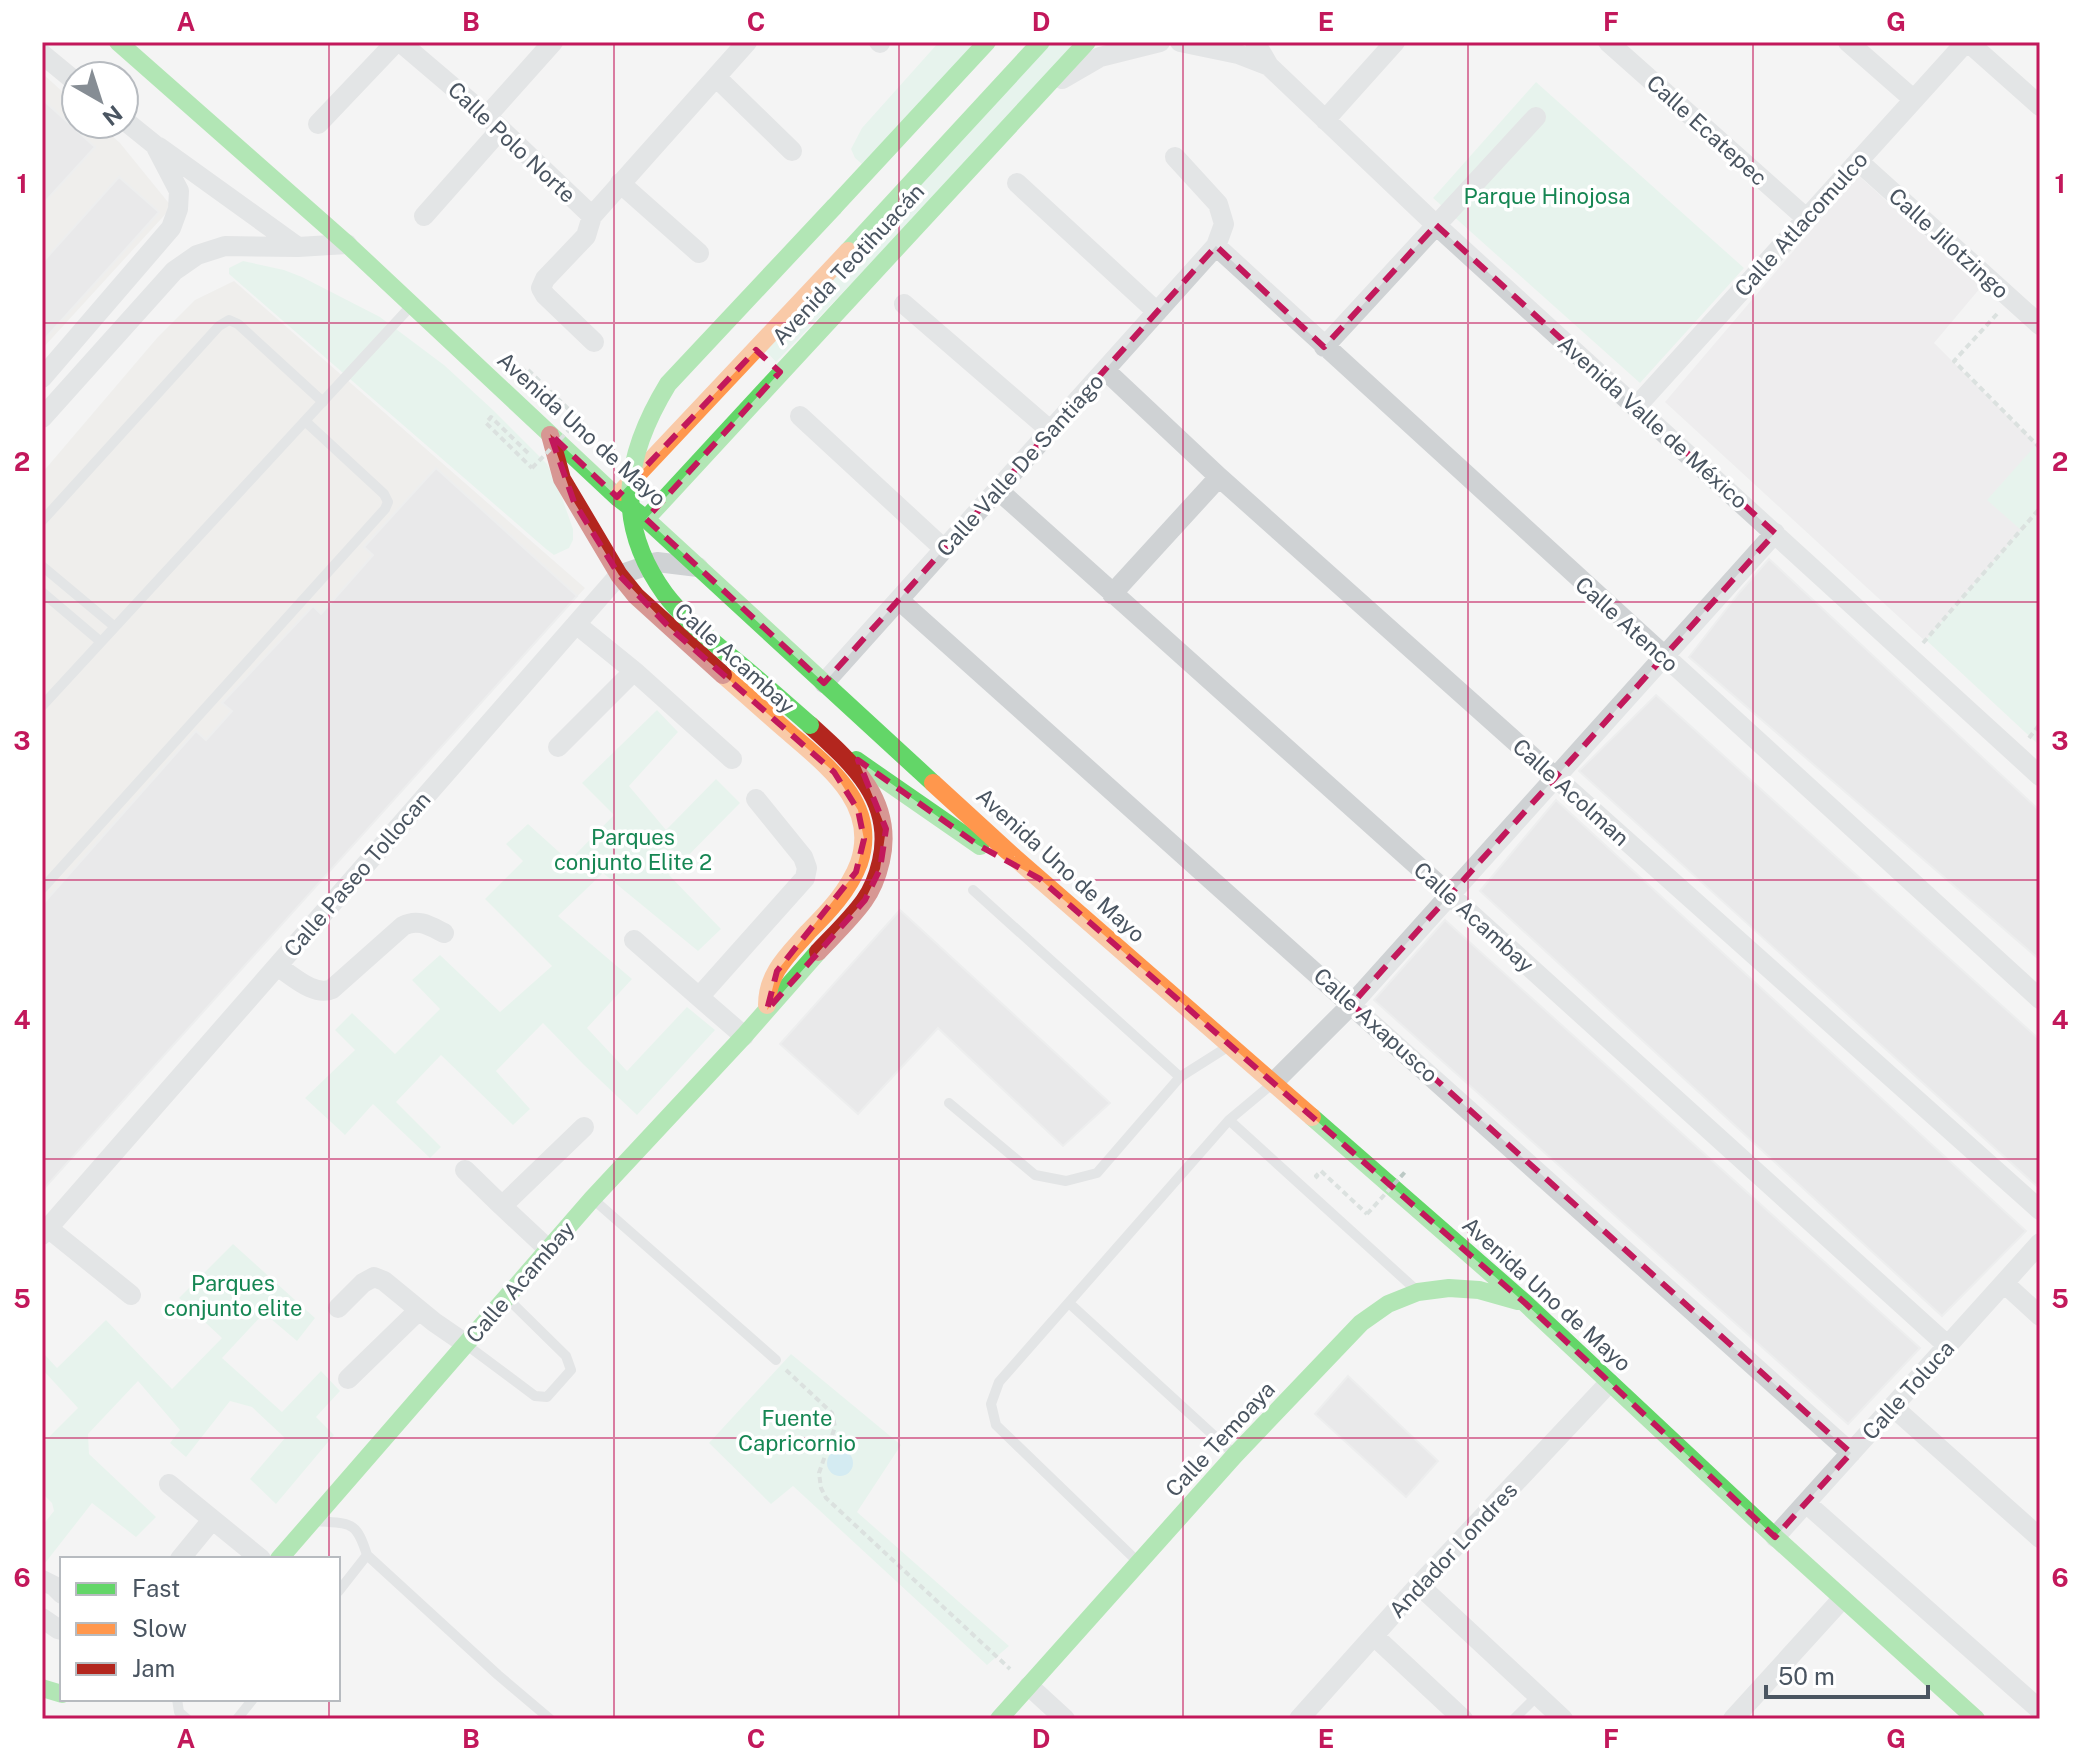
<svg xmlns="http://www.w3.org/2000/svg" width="2082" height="1761" viewBox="0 0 2082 1761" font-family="'Public Sans',sans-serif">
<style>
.commercial{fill:#e8e7e3}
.education{fill:#e6e5e6}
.green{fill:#d8f2e4}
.water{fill:#addff0}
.building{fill:#dbdbdd;stroke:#e5e6e7;stroke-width:2}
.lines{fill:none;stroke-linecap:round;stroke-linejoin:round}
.path{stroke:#bcc9c5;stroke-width:4;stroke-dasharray:6 4;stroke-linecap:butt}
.lane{stroke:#cfd2d4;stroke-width:10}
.street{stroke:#cfd2d4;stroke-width:20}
.fast{stroke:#63d668;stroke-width:18}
.slow{stroke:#ff974d;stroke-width:18}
.jam{stroke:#b3261e;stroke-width:18}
.path-bridge{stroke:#bcc9c5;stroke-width:4;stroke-dasharray:6 4;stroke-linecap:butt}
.fast-bridge{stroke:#63d668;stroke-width:18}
.marked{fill:none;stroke:#c2185b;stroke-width:6;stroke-dasharray:16 10;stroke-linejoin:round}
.grid{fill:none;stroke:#c2185b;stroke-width:2;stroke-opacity:0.55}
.labels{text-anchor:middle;stroke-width:7;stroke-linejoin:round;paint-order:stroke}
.street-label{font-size:22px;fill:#4a5561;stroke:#fff}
.park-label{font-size:22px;fill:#168653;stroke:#fff}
.neatline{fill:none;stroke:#c2185b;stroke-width:3}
.grid-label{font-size:26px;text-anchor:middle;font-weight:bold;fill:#c2185b}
</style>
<rect width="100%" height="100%" fill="#f4f4f4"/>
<path class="commercial" d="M42,73l34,31v20h23l21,19 52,64 -130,142z
M234,281l351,307 -543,603v-718l115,-135 38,-38z"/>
<path class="education" d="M1858,175l123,112 -47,56 106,105v60l-115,133 -260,-239z"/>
<path class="green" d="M939,42h37l-114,122 -7,-6 -4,-9 11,-21z
M1046,42h37l-307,320 -11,-12z
M1536,82l208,186 -104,115 -207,-185z
M243,261l41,9 18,7 78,40 64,48 49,45 54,54 14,31 12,34v11l-4,8 -15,7 -8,-6 -317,-275v-6z
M2035,446l5,5v295l-114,-106 95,-110 -34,-30z
M657,710l21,22 -49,54 37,44 50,-51 24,24 -71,72 52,54 -23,22 -95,-78 -45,43 74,63 -45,49 40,43 60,-64 28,23 -78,85 -54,-51 -40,-41 -47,48 34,38 -17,16 -72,-70 -45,47 45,45 -11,11 -57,-54 -28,31 -40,-37 50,-48 -20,-20 17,-17 43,41 45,-45 -28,-29 28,-25 60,57 52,-46 -67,-67 38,-38 -17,-17 22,-20 41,37 45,-46 -32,-32z
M233,1244l82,74 -18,23 -33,-28 -42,45 60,54 39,-41 19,20 -24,26 18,18 -58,69 -26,-25 35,-41 -33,-31 -22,-6 -44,56 -16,-14 10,-13 -42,-49 -50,53 1,20 67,63 -20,20 -44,-34 -50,64v-41l12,-15 -2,-8 -10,-10v-49l36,-36 -36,-39v-12l3,-2 12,13 49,-48 66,69 50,-51 -43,-40z
M791,1354l110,91 -44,67 152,134 -22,19 -194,-179 -22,18 -62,-61z"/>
<path class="water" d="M827 1463a13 13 0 1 1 26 0a13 13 0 1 1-26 0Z"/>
<path class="building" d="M42,99l53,48 -53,58z
M119,177l40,35 -117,130v-79z
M436,468l141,128 -535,595v-286l154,-174 10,9 26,-29 -10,-8 91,-97 8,8 52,-59 -9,-8z
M1769,559l271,252v149l-351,-303 50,-64z
M1656,695l384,345v149l-461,-418z
M1556,800l470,431 -84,85 -462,-425z
M900,910l210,193 -47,43 -125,-118 -80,86 -78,-70z
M1445,920l475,428 -72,76 -474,-424z
M1348,1376l90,85 -32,36 -91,-83z"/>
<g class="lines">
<path class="path" d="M1997,314l-43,47 86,87
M521,373l5,-5 60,58 -6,6
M528,453l-37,-36 -5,6 46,45
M1923,643l117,-135
M2029,738l11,-14
M1318,1178l-2,-2 5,-5 46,43
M786,1370l46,43 3,14 -16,46 2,15 5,10 184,171"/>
<path class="lane" d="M42,521l177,-195 10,-6 9,4 85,78
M42,566l73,61
M42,592l59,50
M42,706l368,-399
M42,889l343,-380 3,-7 -4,-8 -79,-73
M973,890l207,187 49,-31
M949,1103l86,72 31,6 31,-8 83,-96
M1229,1120l185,168
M594,1200l182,160
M1069,1303l165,151
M468,1346l67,50 12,1 24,-27 -5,-14 -58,-57
M316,1521c35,3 40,-1 51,34
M1136,1560l-140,-135 -5,-21 8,-22 230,-262 43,-36
M338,1592l29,-37 131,120 52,44
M177,1699l2,13 8,7
M237,1719l16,-20
M1514,1719l24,-24"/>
<path class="street" d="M400,42l87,74 105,100
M879,42l1,1
M1180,42l58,12 31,12
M1255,42l14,24 167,159 604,551
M1608,42l198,176
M1848,42l65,57
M1968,42l72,64
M42,54l34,28
M716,77l76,74
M1062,79l38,-22 60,-15
M487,116l66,-74
M1325,120l70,-78
M318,124l78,-82
M159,147l139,100
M1858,161l182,164
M620,183l79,70
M1017,183l140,129
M424,216l76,-86
M1216,246l824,753
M904,304l147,127
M594,342l-49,-47 -4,-7 4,-9 41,-43 6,-20 155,-174
M1324,347l212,-230
M1105,370l114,107 821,733
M42,378l129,-150 7,-19 1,-18 -24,-46 -31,-25
M1636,407l330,-365
M800,416l144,133
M42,418l132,-147 23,-16 28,-9 73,1 49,-3
M998,490l452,405 498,451
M1112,594l107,-117
M899,600l952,853
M576,624l58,47
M824,683l392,-437 8,-22 -6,-20 -43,-47
M558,747l76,-76 98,88
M634,940l65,57
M277,966c16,10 37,31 55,23l71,-63c15,-8 27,0 41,7
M744,1036l-45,-39 106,-119 2,-10 -4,-11 -47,-58
M1273,1083l79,-79 423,-471
M465,1170l37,36
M48,1228l83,67
M42,1235l577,-660 38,-13 41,5
M548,1249l-46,-43 82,-79
M2004,1283l36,33
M338,1308l25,-25 11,-6 10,4 50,41 32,22
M348,1379l71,-69
M1893,1407l147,131
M169,1484l92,75
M1806,1503l234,207
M1775,1537l265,-294
M180,1559l32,-39
M42,1580l12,6 8,8
M1419,1585l144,134
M42,1618l16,11 4,1
M1374,1636l89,83
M1029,1686l36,33
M1299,1719l120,-134 190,-202
M1733,1719l109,-120"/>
<path class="fast" d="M118,42l229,202 270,253 29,22 287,264
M834,207l153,-165
M848,251l193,-209
M646,519l441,-477
M856,760l124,86
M1312,1117l213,186 250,234 201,182
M279,1559l313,-360 152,-163 74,-84
M42,1688l20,6
M999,1719l236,-264 126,-132 27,-19 30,-12 31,-4 30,2 39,11"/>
<path class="slow" d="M621,492l227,-241
M723,675c22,19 43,38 65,57 39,34 91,72 71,131 -10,27 -31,49 -51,69 -20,23 -41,41 -41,73
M933,783l81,74 298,260"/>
<path class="jam" d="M550,435l12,44 57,96 17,21 87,79
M810,725c41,37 85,75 71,136 -3,13 -9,29 -17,40 -13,18 -31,35 -46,51"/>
<path class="path-bridge" d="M532,468l40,-41
M1367,1214l39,-43"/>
<path class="fast-bridge" d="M810,725c-26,-23 -52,-46 -79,-68 -22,-19 -48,-39 -66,-63 -52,-72 -41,-138 3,-210l166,-177"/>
</g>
<path d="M0 0H2082V1761H0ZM1436,225l339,308 -423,471 499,449 -76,84 -250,-234 -485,-424 -62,-34 -120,-85 28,69 -6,40 -15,31 -98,110 10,-39 79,-99 8,-33 -6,-29 -24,-38 -165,-145 -50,-52 -45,-73 -24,-68 67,63 139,-147 24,22 -134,147 178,164 392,-437 108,101z" fill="#f4f4f4" fill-opacity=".55" fill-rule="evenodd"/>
<path class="marked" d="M1436,225l339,308 -423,471 499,449 -76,84 -250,-234 -485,-424 -62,-34 -120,-85 28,69 -6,40 -15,31 -98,110 10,-39 79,-99 8,-33 -6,-29 -24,-38 -165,-145 -50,-52 -45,-73 -24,-68 67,63 139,-147 24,22 -134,147 178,164 392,-437 108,101z"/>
<path class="grid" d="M329,42v1517M614,42v1677M899,42v1677M1183,42v1677M1468,42v1677M1753,42v1677M42,323h1998M42,602h1998M42,880h1998M42,1159h1998M42,1438h1998M329,1699v20"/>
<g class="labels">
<g class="street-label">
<text transform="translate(1707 130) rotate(42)" y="8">Calle Ecatepec</text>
<text transform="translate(512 142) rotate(43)" y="8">Calle Polo Norte</text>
<text transform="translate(1801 224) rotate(-48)" y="8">Calle Atlacomulco</text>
<text transform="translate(1949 243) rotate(42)" y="8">Calle Jilotzingo</text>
<text transform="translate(848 264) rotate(-47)" y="8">Avenida Teotihuacán</text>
<text transform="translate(1653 422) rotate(42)" y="8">Avenida Valle de México</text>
<text transform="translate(582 429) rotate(42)" y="8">Avenida Uno de Mayo</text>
<text transform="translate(1020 465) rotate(-48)" y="8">Calle Valle De Santiago</text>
<text transform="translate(1627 624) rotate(42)" y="8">Calle Atenco</text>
<text transform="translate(735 658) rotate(42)" y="8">Calle Acambay</text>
<text transform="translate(1571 792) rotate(42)" y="8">Calle Acolman</text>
<text transform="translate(1061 865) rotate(42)" y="8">Avenida Uno de Mayo</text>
<text transform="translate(357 874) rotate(-49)" y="8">Calle Paseo Tollocan</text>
<text transform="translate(1474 917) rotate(42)" y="8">Calle Acambay</text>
<text transform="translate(1376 1025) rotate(42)" y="8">Calle Axapusco</text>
<text transform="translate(520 1282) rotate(-49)" y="8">Calle Acambay</text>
<text transform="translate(1547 1294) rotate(42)" y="8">Avenida Uno de Mayo</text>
<text transform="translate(1908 1390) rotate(-48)" y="8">Calle Toluca</text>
<text transform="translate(1220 1439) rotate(-47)" y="8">Calle Temoaya</text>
<text transform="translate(1453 1550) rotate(-47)" y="8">Andador Londres</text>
</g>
<g class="park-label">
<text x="1547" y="204">Parque Hinojosa</text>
<text x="633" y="845">Parques<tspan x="633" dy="25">conjunto Elite 2</tspan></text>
<text x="233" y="1291">Parques<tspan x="233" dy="25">conjunto elite</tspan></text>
<text x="797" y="1426">Fuente<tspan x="797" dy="25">Capricornio</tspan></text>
</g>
</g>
<rect width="2082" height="1761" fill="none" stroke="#ffffff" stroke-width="88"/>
<rect x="60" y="1557" width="280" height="144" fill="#ffffff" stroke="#b7bbc0" stroke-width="2"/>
<rect x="76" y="1583" width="40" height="12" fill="#63d668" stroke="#b7bbc0" stroke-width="2"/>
<text x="132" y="1597" font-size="24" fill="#4a5561">Fast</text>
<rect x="76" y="1623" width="40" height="12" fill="#ff974d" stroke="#b7bbc0" stroke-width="2"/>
<text x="132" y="1637" font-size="24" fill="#4a5561">Slow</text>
<rect x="76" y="1663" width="40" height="12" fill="#b3261e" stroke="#b7bbc0" stroke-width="2"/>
<text x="132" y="1677" font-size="24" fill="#4a5561">Jam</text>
<g transform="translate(100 100) rotate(141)"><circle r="38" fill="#ffffff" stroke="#b7bbc0" stroke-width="2"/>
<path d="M0-6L14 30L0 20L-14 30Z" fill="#868d94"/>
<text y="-12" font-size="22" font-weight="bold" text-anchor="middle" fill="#4a5561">N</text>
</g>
<path d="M1766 1685v12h162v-12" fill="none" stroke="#4a5561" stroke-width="4"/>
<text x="1778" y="1685" font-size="24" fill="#4a5561" stroke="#ffffff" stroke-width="6" paint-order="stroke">50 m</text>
<rect x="44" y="44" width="1994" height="1673" class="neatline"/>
<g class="grid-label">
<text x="186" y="31">A</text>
<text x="471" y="31">B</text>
<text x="756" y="31">C</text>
<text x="1041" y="31">D</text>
<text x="1326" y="31">E</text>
<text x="1611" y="31">F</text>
<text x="1896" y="31">G</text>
<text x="22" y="193">1</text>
<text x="2060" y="193">1</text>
<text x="22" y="471">2</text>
<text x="2060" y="471">2</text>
<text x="22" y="750">3</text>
<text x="2060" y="750">3</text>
<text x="22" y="1029">4</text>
<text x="2060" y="1029">4</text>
<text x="22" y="1308">5</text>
<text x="2060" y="1308">5</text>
<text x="22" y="1587">6</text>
<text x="2060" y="1587">6</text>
<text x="186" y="1748">A</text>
<text x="471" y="1748">B</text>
<text x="756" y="1748">C</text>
<text x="1041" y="1748">D</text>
<text x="1326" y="1748">E</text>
<text x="1611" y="1748">F</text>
<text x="1896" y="1748">G</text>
</g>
</svg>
